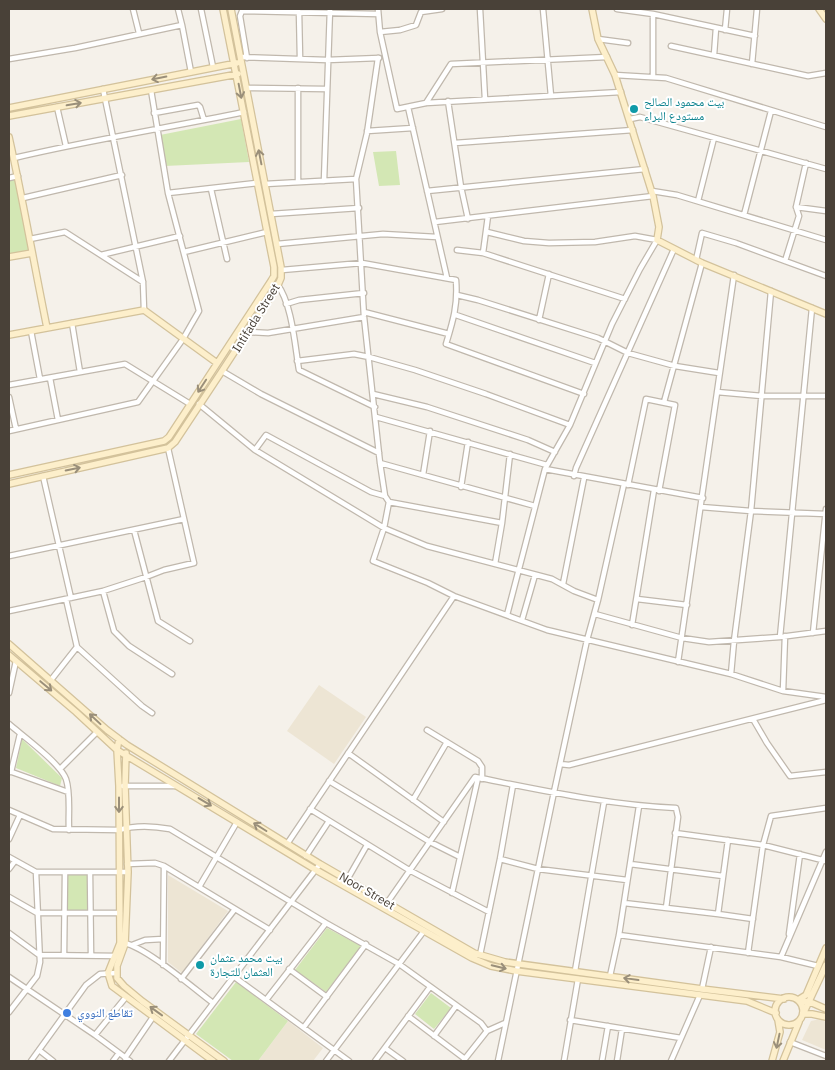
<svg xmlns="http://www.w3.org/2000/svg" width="835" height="1070" viewBox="0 0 835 1070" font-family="'IBM Plex Sans','Noto Naskh Arabic',sans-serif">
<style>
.education{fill:#ede5d4}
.green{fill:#d3e7b4}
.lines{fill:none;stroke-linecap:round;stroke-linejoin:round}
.street-casing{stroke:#c0b8ad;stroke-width:7}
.secondary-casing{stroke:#d3c29b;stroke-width:8}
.street{stroke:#fff;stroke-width:4.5}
.secondary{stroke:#fdefcb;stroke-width:5.5}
.oneway{stroke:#9a8f7a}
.culture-dot{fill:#0f9aa8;stroke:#fff;stroke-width:2}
.shop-dot{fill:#3f7fe0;stroke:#fff;stroke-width:2}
.labels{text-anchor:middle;stroke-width:4;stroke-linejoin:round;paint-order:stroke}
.culture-label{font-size:12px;fill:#0d838f;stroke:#fff;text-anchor:start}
.street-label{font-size:12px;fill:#494138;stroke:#fff}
.shop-label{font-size:12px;fill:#366cbe;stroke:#fff;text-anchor:start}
</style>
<rect width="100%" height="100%" fill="#f5f1ea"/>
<path class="education" d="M319,685l47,32 -32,47 -47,-33z
M168,875l60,36 -46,62 -14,-11z
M820,1019l6,3v28l-24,-10 9,-19z
M288,1021l35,27 -10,13h-55z"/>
<path class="green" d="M241,119l8,43 -84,4 -5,-31z
M396,151l4,34 -21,1 -6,-34z
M16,178l14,73 -21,5v-77z
M22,739l40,39 -2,8 -44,-18z
M68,875h20v35h-21z
M327,928l34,18 -35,46 -31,-22z
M236,982l52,39 -30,40h-25l-37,-27z
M431,993l20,15 -17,21 -19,-15z"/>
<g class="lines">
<g class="street-casing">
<path id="street" d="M133,9l6,24
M178,9l4,16
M201,9l12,58
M243,9l-1,2 136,3
M378,9l2,23 17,77 29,-6 195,-11
M480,9l5,90
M543,9l8,87
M617,9l36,5 102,22
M242,11l-2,5 7,42
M299,12l1,46
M725,30l2,-21
M380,32l20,-2 16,-5 5,-13 21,-3
M598,39l30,4
M671,46l137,30 18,-3
M714,55l2,-27
M241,57l86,3 52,-2
M378,58l-11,75 -11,46 8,138 16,146 5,33 4,6 -5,26 -11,33 55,22 26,13 93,34 184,44 52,17 43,6
M9,59l66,-11 107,-23 9,47
M752,64l5,-55
M615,75l51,3 160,49
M653,76v-62
M247,88l79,1
M298,88v94
M103,89l40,193 1,28
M448,101l13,86 7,32
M426,103l25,-39 156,-7
M57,107l9,39
M408,107l39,171
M154,113l44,-8 2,2 4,13
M630,119l10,-2 186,52
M367,131l46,-3
M455,143l178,-13
M14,158c76,-18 153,-30 230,-46
M806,163l-10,44 30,4
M9,178l9,-2
M324,181l6,-172
M265,184l91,-5
M211,189l16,70
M427,191l218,-22
M652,191l25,4 149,45
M168,193l89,-10
M23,198l99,-23
M698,201l16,-63
M271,214l88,-6
M744,215l27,-104
M435,222l218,-26
M487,232l37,9 25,2 46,-1 40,-6 22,4 -17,29 -28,55 -42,101 -25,44 -38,146
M30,239l35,-7 78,50
M277,244l106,-10 54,3
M457,250l26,3 142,46
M184,252l83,-20
M483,253l5,-37
M101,255l79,-19
M696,260l6,-27 34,10 90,33
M785,261l14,-45 -3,-9
M282,270l80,-7 94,17c2,25 -3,41 -10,64l138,50
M277,284c15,19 18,62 22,86l76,37
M457,295l21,5 120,38 30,15 47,13 44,7
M286,304l13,-4 65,-7
M364,312l85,22
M456,315l139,48
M539,320l10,-46
M72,323l8,49
M31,331l9,48
M248,332l20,1 96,-16
M297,361l57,-7 15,3 46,13 71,24 84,31
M222,371l39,23 118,59
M50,378l8,42
M9,385l116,-21 65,40
M717,392l45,4h64
M373,394l54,13 101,33 27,12
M9,397l7,32
M664,402l38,-139
M199,404l56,46 129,78 43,18 125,33 22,12 24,9
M376,417l171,48
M9,431l129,-29 45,-63 16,-28 -31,-118 -17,-103
M255,450l11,-15 105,57 14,4
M380,463l155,43
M545,469l158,29
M423,475l7,-44
M43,476l28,122
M574,476l2,-8 98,-219
M628,485l18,-86 29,6 -16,86
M461,487l7,-45
M389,502l113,21
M701,507l50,4 75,3
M134,530l24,91 32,20
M9,556l175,-37
M495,564l7,-41 8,-69
M563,584l21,-106
M103,591l11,40 15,15 43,28
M66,599l11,48 65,59 10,7
M637,599l50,6
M9,611l94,-20 43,-14 18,-7 30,-7 -26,-115
M595,614l87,24 27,4 71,-5 46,-6
M522,620l13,-45
M632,625l22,-135
M813,633l13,-124
M780,637l32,-329
M678,662l56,-387
M731,674l3,-33 17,-130 20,-220
M51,680l26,-33
M783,691l2,-55
M9,693l7,-32
M753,719l14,24 23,33 36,-4
M9,724c14,12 51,39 57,55 5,15 2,35 3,51
M427,730l51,31 4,6v12
M348,753l96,69
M560,764l9,1 257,-65
M60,769l37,-37
M9,771l59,21
M11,772l9,-38
M329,781l101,61 30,15
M123,786h52
M413,800l34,-58
M310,809l99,61 80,42
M9,810l44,19 66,1c16,-5 35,-4 51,-1l156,94 73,41 82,59 6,8
M675,833l88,12 63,16
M9,839l11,-24
M287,844l167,-248
M306,856l23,-35
M9,857l27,15h92
M500,859l38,10 89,11
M127,864l28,-1 9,3 106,64
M630,864l93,12
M9,869l6,-8
M90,873l1,82
M347,880l20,-35
M199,887l38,-65
M452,893l26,-115
M9,897l28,16h83
M387,903l88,-126c66,13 133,28 201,31l2,9 -12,91
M624,903l94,11 10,-74
M718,914l35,5
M9,933l30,22 79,1
M789,934l11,-80
M619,935l162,22 37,9
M124,943c22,4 69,45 89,60
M132,945l13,-5 18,-1
M748,953l15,-108 8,-29 55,-8
M64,954l1,-80
M480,955l20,-96 13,-74
M781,957l45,-105
M163,965l1,-99
M289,969l38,28
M575,971l29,-169
M233,976l116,85
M610,976l9,-41 20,-129
M9,977l86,58 35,26
M181,979l54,-70
M702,989l9,-42
M266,1000l60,-77
M9,1012l28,-36 3,-14 -4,-90
M408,1016l57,43
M570,1020l111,18
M304,1027l62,-83
M95,1035l31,-38
M434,1036l22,-30
M790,1042l36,14
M385,1048l18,13
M39,1050l14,11
M125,1058l28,-41
M464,1060l23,-29 18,-8
M31,1061l55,-76 14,-11 16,-1
M113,1061l6,-8
M169,1061l151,-197
M326,1061l98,-130
M375,1061l55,-74
M498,1061l56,-269 33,-152 11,-40 26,-116
M564,1061l14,-82
M602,1061l6,-35
M617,1061l5,-32
M671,1061l29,-66"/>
</g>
<g class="secondary-casing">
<path id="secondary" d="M592,9l6,30 17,36 38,121 6,31 -2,13 45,23 124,51
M819,9l7,10
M9,108l228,-45
M9,116l229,-42
M9,137c14,63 25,127 38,191
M9,257l23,-4
M9,335l135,-25 73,53
M9,475l155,-34 5,-4 102,-156 3,-5v-9l-51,-258
M9,484l159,-36 7,-6 47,-71 56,-86 3,-7v-11l-50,-258
M9,644l98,86 20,15 193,119 154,89 31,9 197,27 82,10
M9,655l67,57 41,38 199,120 156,88 19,8 25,5 231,30 29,12
M119,739l-2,11 2,36 1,157 -12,30 4,13 101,75
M126,753l-1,33 3,86 -3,72 -8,22v12l7,8 18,15 82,60
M775 1011a14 14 0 1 1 28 0a14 14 0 1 1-28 0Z
M798,1000l8,-5 20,-47
M798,1000l12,2 16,7
M804,1012l22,-47
M803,1014h9l14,3
M772,1061l8,-29 -2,-12
M783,1061l16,-39"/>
</g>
<use href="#street" class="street"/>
<use href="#secondary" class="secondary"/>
</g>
<defs><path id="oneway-shaft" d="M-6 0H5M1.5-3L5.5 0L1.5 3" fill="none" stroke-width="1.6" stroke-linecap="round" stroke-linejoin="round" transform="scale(1.25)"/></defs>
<g class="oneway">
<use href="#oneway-shaft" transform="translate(159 78) rotate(169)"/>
<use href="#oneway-shaft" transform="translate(240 91) rotate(79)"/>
<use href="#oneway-shaft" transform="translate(74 104) rotate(-10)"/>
<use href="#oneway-shaft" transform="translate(260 157) rotate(-101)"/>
<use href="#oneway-shaft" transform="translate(202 386) rotate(123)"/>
<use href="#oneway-shaft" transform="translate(73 469) rotate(-12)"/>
<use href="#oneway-shaft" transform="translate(46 686) rotate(40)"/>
<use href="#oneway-shaft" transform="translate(95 719) rotate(-137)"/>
<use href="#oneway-shaft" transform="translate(205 802) rotate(31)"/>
<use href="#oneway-shaft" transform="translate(119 805) rotate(90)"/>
<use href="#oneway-shaft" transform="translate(260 827) rotate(-148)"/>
<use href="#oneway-shaft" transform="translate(499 967) rotate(13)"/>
<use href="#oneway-shaft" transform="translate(631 979) rotate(-172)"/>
<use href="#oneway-shaft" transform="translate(156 1011) rotate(-144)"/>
<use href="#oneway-shaft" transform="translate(778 1041) rotate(102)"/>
</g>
<g class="culture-dot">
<circle cx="634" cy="109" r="5"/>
<circle cx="200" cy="965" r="5"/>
</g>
<circle class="shop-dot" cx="67" cy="1013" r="5"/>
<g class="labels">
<g class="culture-label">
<text x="644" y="106">بيت محمود الصالح<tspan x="644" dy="14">مستودع البراء</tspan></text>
<text x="210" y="962">بيت محمد عثمان<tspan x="210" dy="14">العثمان للتجارة</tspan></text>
</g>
<g class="street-label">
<text transform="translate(256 318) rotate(-58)" y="4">Intifada Street</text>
<text transform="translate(367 891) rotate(30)" y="4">Noor Street</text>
</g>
<g class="shop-label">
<text x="77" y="1017">تقاطع النووي</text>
</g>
</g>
<rect width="835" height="1070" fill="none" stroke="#494138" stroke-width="20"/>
</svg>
